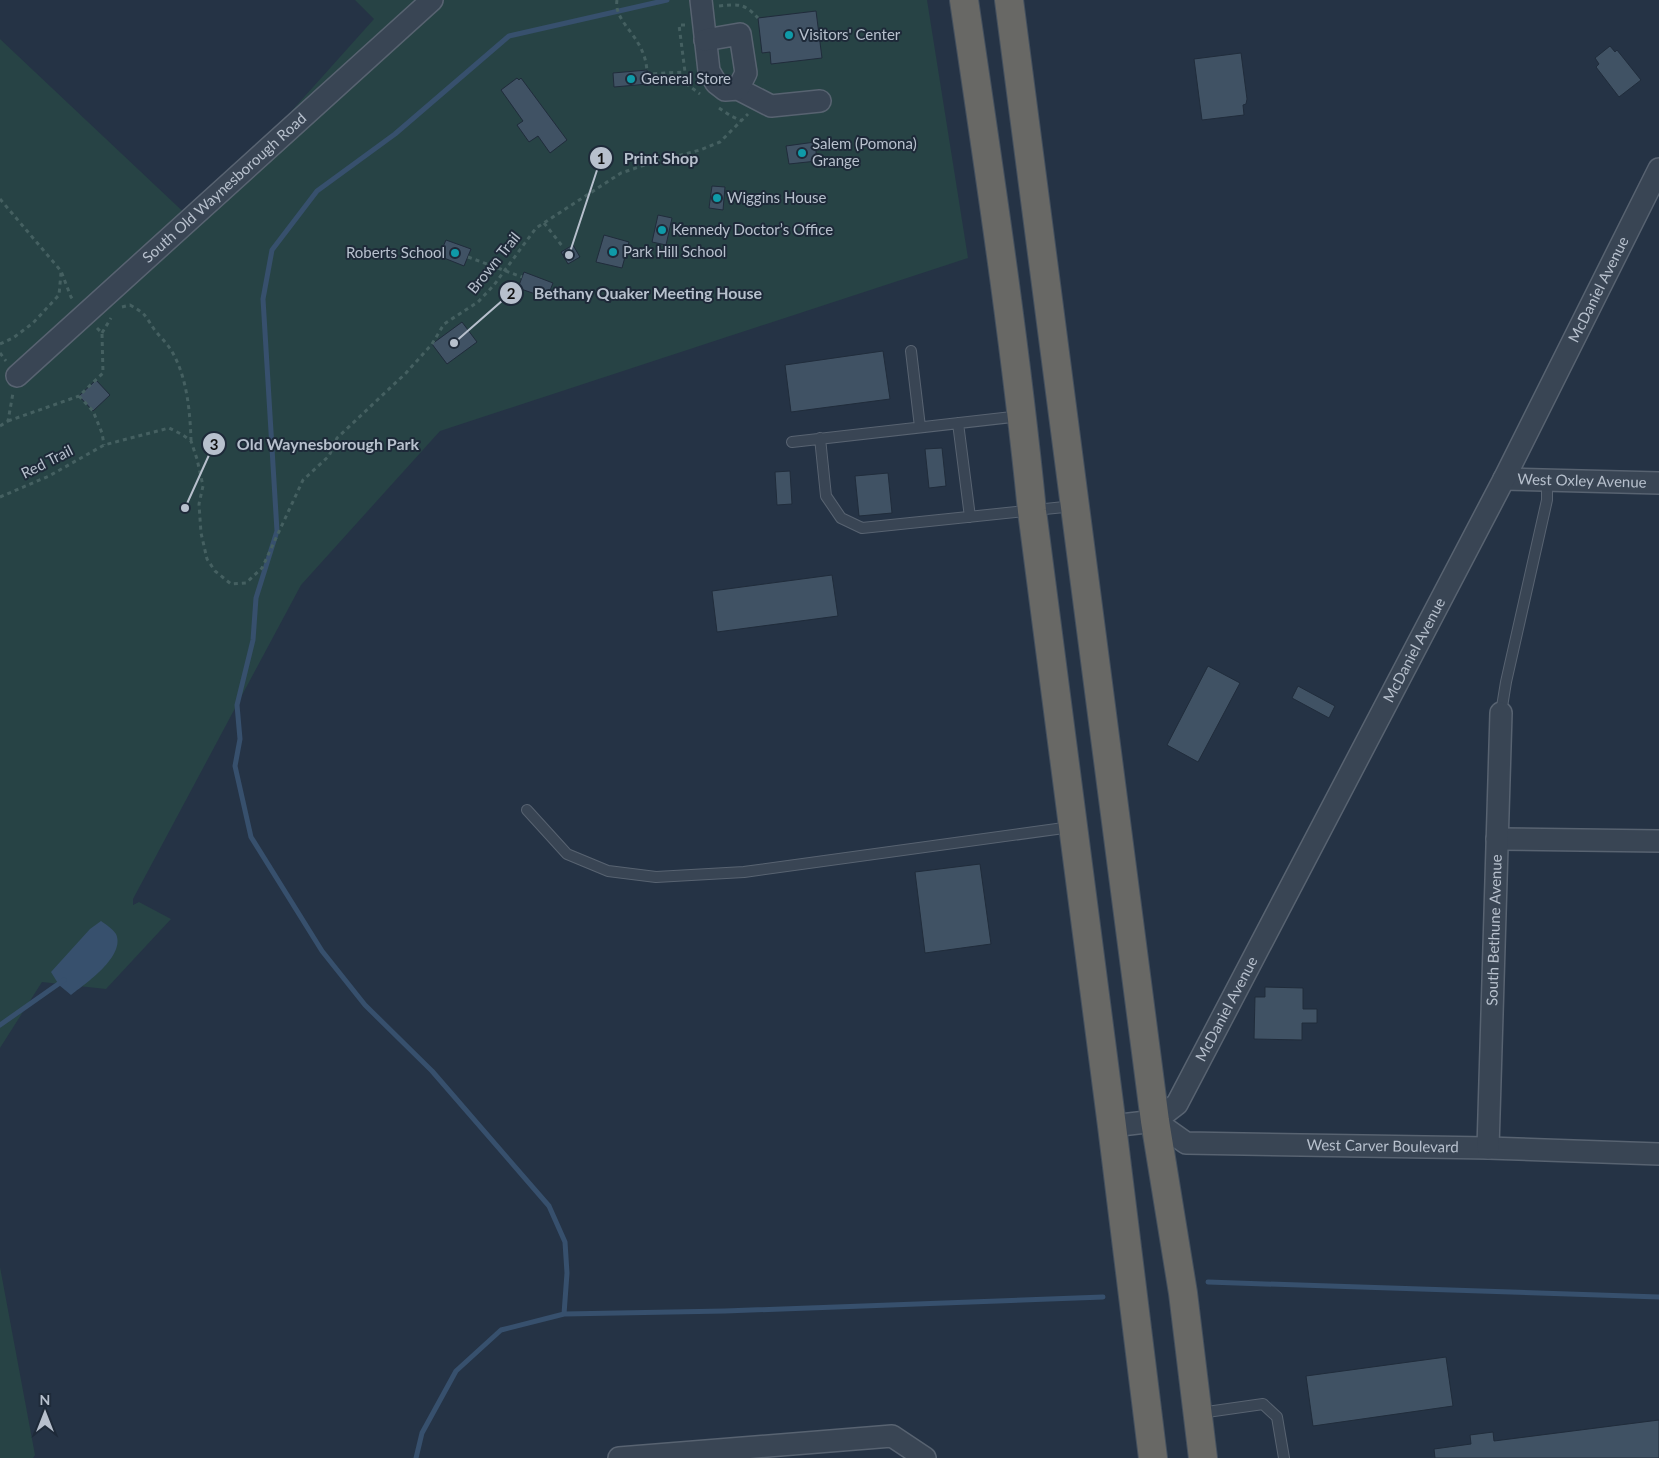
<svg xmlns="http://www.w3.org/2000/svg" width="1659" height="1458" viewBox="0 0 1659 1458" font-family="Lato,sans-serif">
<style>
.green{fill:#274345}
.water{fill:#37506d}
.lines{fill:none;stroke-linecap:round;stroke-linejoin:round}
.stream{stroke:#37506d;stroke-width:5}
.building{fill:#405264;stroke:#202c3b}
.service-casing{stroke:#586371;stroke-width:12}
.minor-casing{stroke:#586371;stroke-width:24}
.trunk-casing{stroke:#44505e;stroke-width:30}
.path{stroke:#456061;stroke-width:3;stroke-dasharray:4 4;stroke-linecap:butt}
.service{stroke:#394554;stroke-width:10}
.minor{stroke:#394554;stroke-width:21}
.trunk{stroke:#686865;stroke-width:28}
.culture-dot{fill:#0f9aa8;stroke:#1e2a39;stroke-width:2}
.labels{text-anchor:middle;stroke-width:4;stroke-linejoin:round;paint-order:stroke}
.poi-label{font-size:15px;fill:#b7c0cd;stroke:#1e2a39;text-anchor:start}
.street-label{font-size:15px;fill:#b7c0cd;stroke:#1e2a39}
.leader{fill:none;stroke:#b7c0cd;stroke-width:2}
.callout-dot{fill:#b7c0cd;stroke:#1e2a39;stroke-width:2}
.mark-label{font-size:15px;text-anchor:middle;font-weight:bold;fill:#111}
.callout-label{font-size:16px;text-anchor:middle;font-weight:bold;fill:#b7c0cd;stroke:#1e2a39;stroke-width:4;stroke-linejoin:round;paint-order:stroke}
</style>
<rect width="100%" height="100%" fill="#253345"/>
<path class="green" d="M355,0h572l41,258 -528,173 -139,154 -168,314v6l6,-3 32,17 -65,70 -64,-7 -42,66v-1009l193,182 181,-202z
M0,1267l35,188 -2,3h-33z"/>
<path class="water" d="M101,921c4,3 12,8 15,13 10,22 -31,50 -45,61l-12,-10 -8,-13 39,-43z"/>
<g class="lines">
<path class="stream" d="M0,1025l64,-45
M1208,1282l451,15
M564,1314l3,-41 -2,-31 -16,-36 -117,-135 -67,-66 -43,-54 -71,-114 -16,-71 5,-27 -3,-34 16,-65 3,-42 21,-67 -14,-232 9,-49 45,-59 78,-57 114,-98 158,-36
M416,1458l6,-25 34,-62 45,-41 63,-16 161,-3 378,-14"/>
</g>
<path class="building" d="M816,11l6,47 -51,6 -1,-12 -8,1 -4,-35z
M1610,46l5,6 2,-2 24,30 -22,17 -23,-30 3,-3 -4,-6z
M1241,53l6,46 -1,5 -3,1 1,10 -42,5 -8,-61z
M647,70l1,14 -34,3 -1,-14z
M517,78l2,2 2,-2 46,62 -17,13 -12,-17 -9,6 -12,-17 6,-4 -22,-31z
M815,142l2,19 -28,3 -3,-18z
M712,186l13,1 -2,23 -14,-2z
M658,215l14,3 -6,27 -14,-3z
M604,235l25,7 -7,26 -26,-6z
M446,240l25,9 -7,17 -25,-10z
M573,245l7,12 -12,7 -7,-12z
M524,272l29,11 -6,15 -29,-10z
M462,322l15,20 -30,22 -15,-20z
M883,351l7,48 -99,13 -6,-47z
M96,380l14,15 -17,16 -14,-15z
M942,448l4,38 -17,2 -4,-39z
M790,471l2,33 -15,1 -2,-33z
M888,473l4,40 -33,3 -4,-40z
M832,575l6,41 -121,16 -5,-41z
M1208,666l32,17 -42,79 -31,-17z
M1298,686l37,20 -6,12 -37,-20z
M980,864l11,80 -66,9 -10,-81z
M1265,987l38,1v21h14v14h-15v17l-48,-1 1,-42h10z
M1446,1357l7,49 -140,20 -7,-50z
M1659,1420v38h-224l-1,-9 37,-5 -1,-9 23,-3 1,9z"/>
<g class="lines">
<g class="service-casing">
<path id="service" d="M911,351l9,76
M958,423l12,94
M820,438l6,58 15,22 21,10 212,-22
M792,442l229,-26
M1501,713l5,-31 41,-182v-20
M527,810l40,44 41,17 48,6 88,-5 327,-45
M1200,1413l63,-9 14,13 7,41"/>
</g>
<g class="minor-casing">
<g id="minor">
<path d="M701,0l8,71 7,12 9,7 13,-1 33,17 49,-5"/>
<path d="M705,40l35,-6 6,39 -8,16"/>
<path id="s1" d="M17,376l415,-376"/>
<path id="s2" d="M1504,479l155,4"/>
<path d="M1497,839l162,2"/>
<path id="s3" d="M1155,1121l22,-17 327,-625 155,-310"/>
<path id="s4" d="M1112,1126l43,-5 31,22 302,5 171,6"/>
<path id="s5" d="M1488,1148l13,-435"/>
<path d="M619,1458l273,-22 33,22"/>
</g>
</g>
<g class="trunk-casing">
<path id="trunk" d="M964,0c25,170 51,340 68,511l80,615 41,332
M1009,0l146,1121 28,172 20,165"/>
</g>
<path class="path" d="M617,0c-3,16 14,30 21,43 6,10 9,20 9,31l38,-2
M719,6c20,-2 25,-3 39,12
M685,25h-6l6,47 3,13 12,9
M719,108l12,8 11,5
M0,199l61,72 10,26 3,4
M544,223l19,24
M468,257l54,20
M122,307l8,-2c16,9 14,9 24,24 5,7 12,13 17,21 16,26 19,61 20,90
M97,328l5,5 1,40 -24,23 14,15 9,22 2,12
M102,333l9,-15
M0,344l13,-6 20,-15 26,-28 2,-22
M0,353l6,8
M8,421l71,-25
M0,426l8,-5 5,-28
M0,497l49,-21 55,-31 65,-17 14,7 8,6 6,18 6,27 -4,18 2,29 6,26 8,12 16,13 15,-1 16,-15 41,-88 26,-24 8,-18 69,-65 26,-29 12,-20 34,-22 16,-17 42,-57 85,-55 33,-11 46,-12 20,-8 28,-28"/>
<use href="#service" class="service"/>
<use href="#minor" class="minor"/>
<use href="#trunk" class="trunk"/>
</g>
<g class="culture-dot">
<circle cx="789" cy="35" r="5"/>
<circle cx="631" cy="79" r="5"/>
<circle cx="802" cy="153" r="5"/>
<circle cx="717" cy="198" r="5"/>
<circle cx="662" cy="230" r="5"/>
<circle cx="613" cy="252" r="5"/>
<circle cx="455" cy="253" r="5"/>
</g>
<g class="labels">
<g class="poi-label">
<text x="799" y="40">Visitors' Center</text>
<text x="641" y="84">General Store</text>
<text x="812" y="149">Salem (Pomona)<tspan x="812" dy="17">Grange</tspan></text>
<text x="727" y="203">Wiggins House</text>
<text x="672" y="235">Kennedy Doctor’s Office</text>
<text x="623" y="257">Park Hill School</text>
<text x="445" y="258" text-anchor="end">Roberts School</text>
</g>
<g class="street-label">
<text dy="5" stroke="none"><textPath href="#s1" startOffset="280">South Old Waynesborough Road</textPath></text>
<text transform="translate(494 263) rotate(-51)" y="5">Brown Trail</text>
<text dy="5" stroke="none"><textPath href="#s3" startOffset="945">McDaniel Avenue</textPath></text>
<text transform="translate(47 462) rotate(-27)" y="5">Red Trail</text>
<text dy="5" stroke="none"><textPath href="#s2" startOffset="78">West Oxley Avenue</textPath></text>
<text dy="5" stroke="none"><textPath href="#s3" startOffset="540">McDaniel Avenue</textPath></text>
<text dy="5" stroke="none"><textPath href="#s5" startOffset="218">South Bethune Avenue</textPath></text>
<text dy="5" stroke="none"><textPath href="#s3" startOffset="135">McDaniel Avenue</textPath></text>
<text dy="5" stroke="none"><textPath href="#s4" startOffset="278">West Carver Boulevard</textPath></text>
</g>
</g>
<path class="leader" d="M569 255L601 158M454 343L511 293M185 508L214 444"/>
<g class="callout-dot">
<circle cx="569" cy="255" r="5"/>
<circle cx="454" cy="343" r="5"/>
<circle cx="185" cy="508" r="5"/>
<circle cx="601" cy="158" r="12"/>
<circle cx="511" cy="293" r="12"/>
<circle cx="214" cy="444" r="12"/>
</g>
<g class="mark-label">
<text x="601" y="164">1</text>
<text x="511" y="299">2</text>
<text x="214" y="450">3</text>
</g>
<g class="callout-label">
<text x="661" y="164">Print Shop</text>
<text x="648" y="299">Bethany Quaker Meeting House</text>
<text x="328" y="450">Old Waynesborough Park</text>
</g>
<g transform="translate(45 1413)" stroke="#1e2a39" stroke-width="4" paint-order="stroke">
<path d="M0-4L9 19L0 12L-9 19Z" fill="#b7c0cd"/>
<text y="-8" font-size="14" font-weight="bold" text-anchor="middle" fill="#b7c0cd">N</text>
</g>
</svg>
